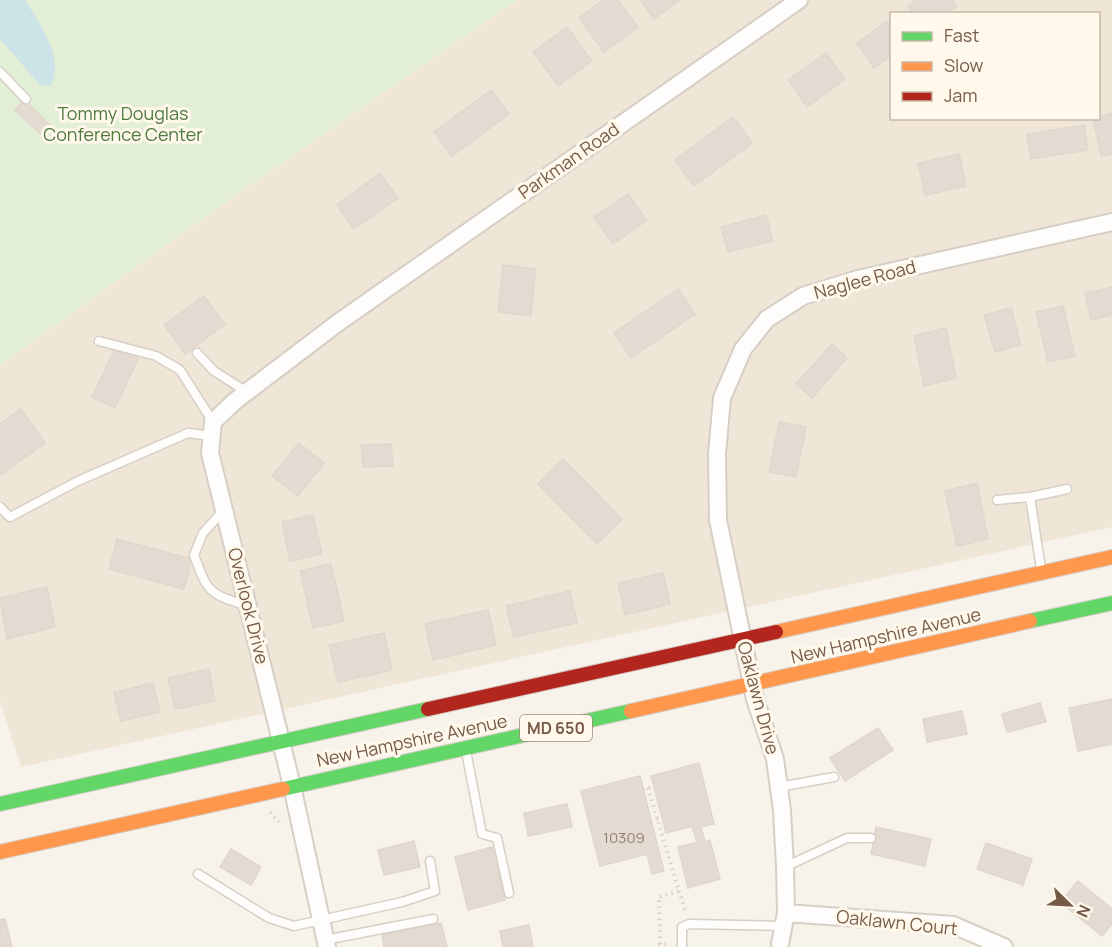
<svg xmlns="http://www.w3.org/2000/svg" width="1112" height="947" viewBox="0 0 1112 947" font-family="Manrope,sans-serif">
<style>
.residential{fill:#f0e6d7;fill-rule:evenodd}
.green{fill:#e2eed5}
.water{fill:#cce4e7}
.building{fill:#e3dbd2;stroke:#e0d6cc;stroke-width:1.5}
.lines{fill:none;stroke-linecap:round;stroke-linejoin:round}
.lane-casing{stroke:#d6cfc6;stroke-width:11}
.street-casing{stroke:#d6cfc6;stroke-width:20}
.fast-casing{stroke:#d6cdc6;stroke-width:16}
.slow-casing{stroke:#d6cdc6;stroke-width:16}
.jam-casing{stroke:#d6cdc6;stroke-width:16}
.path{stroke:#dad2cd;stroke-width:4;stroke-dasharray:1.5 4.5;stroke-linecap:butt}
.lane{stroke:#fefdfc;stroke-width:8}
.street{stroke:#fefdfc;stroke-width:16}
.fast{stroke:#63d668;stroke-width:14}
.slow{stroke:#ff974d;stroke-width:14}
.jam{stroke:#b3261e;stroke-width:14}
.labels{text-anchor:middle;stroke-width:6;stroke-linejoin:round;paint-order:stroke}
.number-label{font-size:15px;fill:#937d6e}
.shield{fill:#fff8eb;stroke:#9f8a7a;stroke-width:1.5}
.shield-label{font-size:16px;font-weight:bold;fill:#765b49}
.park-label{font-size:18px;fill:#4f7b41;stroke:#fff8eb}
.street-label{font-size:18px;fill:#765b49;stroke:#fff8eb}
</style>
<rect width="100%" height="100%" fill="#f7f3ea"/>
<path class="residential" d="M517,0h595v527l-1091,240 -21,-66v-336l222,-160zM892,14h206v104h-206z"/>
<path class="green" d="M0,0h517l-295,205 -222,160z"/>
<path class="water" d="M0,0h25c15,25 40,57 26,86l-11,-1 -40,-46z"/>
<path class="building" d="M603,0h15l20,27 -34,25 -25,-34z
M640,0h40l-26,19z
M916,0h36l4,6 -10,8h-33l-5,-8z
M892,18v37l-18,13 -17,-25z
M567,27l25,34 -34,25 -25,-34z
M826,53l19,26 -38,28 -19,-27z
M491,90l18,24 -57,42 -18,-24z
M24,100l28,27 -9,9 -28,-26z
M1112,113v41l-11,2 -8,-38z
M733,117l19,26 -58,43 -19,-26z
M1084,125l4,25 -57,9 -4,-25z
M959,154l7,32 -41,9 -7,-32z
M380,173l18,25 -44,31 -17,-24z
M628,194l19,26 -34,24 -19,-27z
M766,215l7,26 -45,11 -7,-25z
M503,265l33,4 -5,47 -33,-4z
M1112,287v28l-21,5 -6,-27z
M678,289l17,25 -64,44 -17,-25z
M204,296l21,28 -40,30 -21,-29z
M1063,306l12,50 -27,6 -12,-50z
M1011,308l10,37 -26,7 -11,-37z
M946,328l10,50 -32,8 -10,-50z
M832,344l15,14 -35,40 -16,-14z
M115,349l23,10 -23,49 -23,-11z
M21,409l24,34 -45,32v-51z
M779,422l27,5 -10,50 -27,-5z
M299,443l25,20 -26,33 -26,-20z
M391,444l2,22 -30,1 -2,-22z
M563,459l59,60 -25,25 -59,-60z
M977,483l11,56 -31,7 -12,-55z
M313,515l9,39 -32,7 -8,-39z
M117,539l75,20 -8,30 -75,-20z
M331,564l13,57 -31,7 -13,-57z
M663,573l7,31 -45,11 -7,-32z
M47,587l8,40 -48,12 -7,-41z
M570,591l7,32 -63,14 -8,-31z
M488,610l8,35 -63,15 -8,-36z
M384,633l8,37 -54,12 -9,-37z
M209,669l6,32 -40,8 -7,-31z
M153,683l7,29 -39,9 -7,-29z
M1112,699v45l-34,7 -9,-43z
M1040,703l6,19 -39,10 -5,-18z
M962,711l5,23 -40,8 -4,-23z
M878,728l15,22 -48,31 -15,-23z
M699,763l15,61 -13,3 4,15 5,-2 10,39 -32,9 -10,-41 19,-5 -5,-16 -26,7 -15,-57z
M640,776l24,95 -12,3 -5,-20 -47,12 -19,-75z
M567,804l5,23 -44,9 -4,-23z
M876,827l55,12 -6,27 -54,-12z
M414,841l6,26 -36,8 -6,-25z
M986,843l46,16 -9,26 -46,-16z
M492,847l13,53 -37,10 -13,-53z
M231,849l30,18 -10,18 -31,-18z
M1078,881l34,28v15l-10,12 -42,-34z
M5,919l7,28h-12v-27z
M441,923l6,24h-63l-2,-12z
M529,925l4,22h-30l-3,-16z"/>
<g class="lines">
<g class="lane-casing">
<path id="lane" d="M0,72l26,27
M99,341l57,15 24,14 33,52
M197,353l17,18 33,21
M997,500l33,-3
M0,507l10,10 68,-36 110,-48 24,3
M224,510l-21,23 -9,22c14,38 14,38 53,51
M1041,569l-11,-72 37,-8
M466,751l16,83 15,4 12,55
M779,787l55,-10
M785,867l62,-29h24
M198,874l71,44 25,8 108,-24 33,-11 -5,-30
M325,940l108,-21
M682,947v-20l7,-3 94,2"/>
</g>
<g class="street-casing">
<path id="street" d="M786,913l167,12 51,22
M780,944l6,-31 -1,-46 -3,-57 -7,-51 -20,-60 -37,-179 -1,-66 5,-56 21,-49 24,-30 36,-23 55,-17 254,-57
M327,947l-35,-161 -82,-333 3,-31 22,-21 104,-79 460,-322"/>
</g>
<g class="fast-casing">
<path id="fast" d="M1030,621l82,-18
M283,789l348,-78
M0,804l428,-95"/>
</g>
<g class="slow-casing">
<path id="slow" d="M776,632l336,-75
M631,711l399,-90
M0,852l283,-63"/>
</g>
<g class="jam-casing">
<path id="jam" d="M428,709l348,-77"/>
</g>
<path class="path" d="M648,788l31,103 -20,6 1,47h8
M643,790l11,-4
M270,812l11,12
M651,821l11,-3
M679,891l7,22"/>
<use href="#lane" class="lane"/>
<use href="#street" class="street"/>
<use href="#fast" class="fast"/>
<use href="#slow" class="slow"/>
<use href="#jam" class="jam"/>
</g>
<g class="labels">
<g class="number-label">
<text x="624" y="843">10309</text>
</g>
<rect class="shield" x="520" y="715" width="72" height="26" rx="4.5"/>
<g class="shield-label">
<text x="556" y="734">MD 650</text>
</g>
<g class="park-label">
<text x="123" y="120">Tommy Douglas<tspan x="123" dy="21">Conference Center</tspan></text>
</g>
<g class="street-label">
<text transform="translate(569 161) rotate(-35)" y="6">Parkman Road</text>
<text transform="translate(865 280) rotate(-15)" y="6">Naglee Road</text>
<text transform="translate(248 606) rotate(76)" y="6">Overlook Drive</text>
<text transform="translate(886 636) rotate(-13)" y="6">New Hampshire Avenue</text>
<text transform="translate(758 698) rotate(75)" y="6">Oaklawn Drive</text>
<text transform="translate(412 741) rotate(-12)" y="6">New Hampshire Avenue</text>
<text transform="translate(897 923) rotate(6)" y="6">Oaklawn Court</text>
</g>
</g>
<rect x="890" y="12" width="210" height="108" fill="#fff8eb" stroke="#c8b9aa" stroke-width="1.5"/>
<rect x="902" y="32" width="30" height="9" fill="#63d668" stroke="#c8b9aa" stroke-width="1.5"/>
<text x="944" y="42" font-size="18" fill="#765b49">Fast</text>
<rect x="902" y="62" width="30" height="9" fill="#ff974d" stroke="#c8b9aa" stroke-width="1.5"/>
<text x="944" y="72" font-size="18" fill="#765b49">Slow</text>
<rect x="902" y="92" width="30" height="9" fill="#b3261e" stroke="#c8b9aa" stroke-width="1.5"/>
<text x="944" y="102" font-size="18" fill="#765b49">Jam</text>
<g transform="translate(1070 905) rotate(114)" stroke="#fff8eb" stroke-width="4.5" paint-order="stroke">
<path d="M0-4.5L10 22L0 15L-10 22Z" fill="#765b49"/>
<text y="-9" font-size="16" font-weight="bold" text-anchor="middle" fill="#765b49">N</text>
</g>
</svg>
